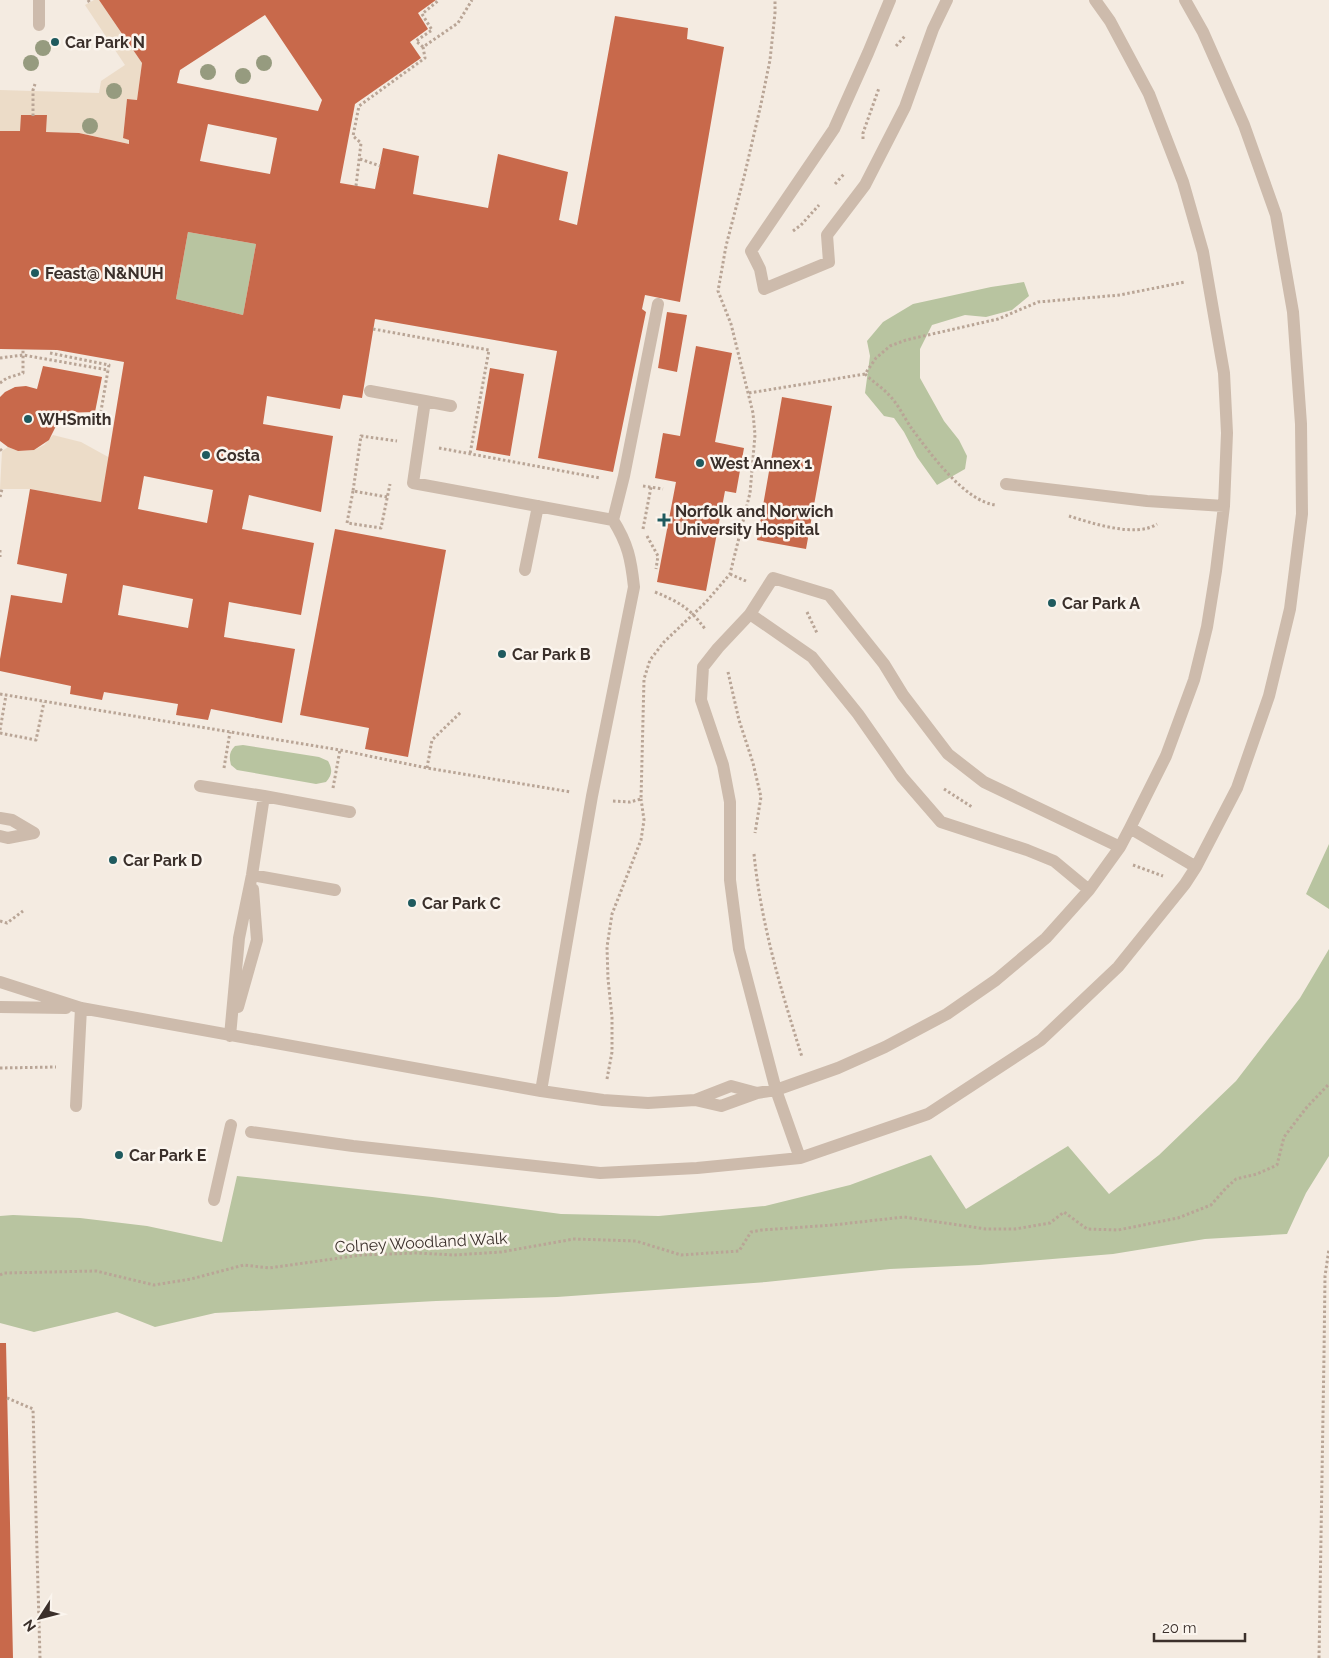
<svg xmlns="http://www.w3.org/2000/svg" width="1329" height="1658" viewBox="0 0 1329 1658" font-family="Raleway,sans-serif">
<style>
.green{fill:#b8c4a0}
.plaza{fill:#ecdcc8}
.building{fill:#c8694b;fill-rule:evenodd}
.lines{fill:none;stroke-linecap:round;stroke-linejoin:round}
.path{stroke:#b9a596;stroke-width:3;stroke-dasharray:2.5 2.5;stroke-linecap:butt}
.lane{stroke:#cdbbac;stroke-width:12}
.tree{fill:#969b7f}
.poi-dot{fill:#1f5a5e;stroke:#fbf5ee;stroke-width:2}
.labels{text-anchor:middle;stroke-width:5;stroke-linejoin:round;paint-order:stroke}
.poi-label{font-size:16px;font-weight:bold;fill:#3b302b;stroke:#fbf5ee;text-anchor:start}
.street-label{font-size:16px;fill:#3b302b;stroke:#fbf5ee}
</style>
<rect width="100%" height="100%" fill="#f4ebe1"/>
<path class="green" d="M188,232l68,12 -13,71 -67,-16z
M1024,282l5,14 -17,14 -26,7 -21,-2 -33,10 -12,24v29l24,43 15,19 8,16 -2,13 -28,16 -20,-28 -13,-25 -10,-14 -10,-2 -19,-23 5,-37 -3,-15 16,-19 30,-18 78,-17z
M243,745l76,12 9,4c5,9 4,14 -2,21l-10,2 -79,-14 -6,-5c-2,-8 -2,-13 4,-19z
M1329,844v65l-23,-15z
M1329,949v207l-23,37 -19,41 -82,5 -92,15 -134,11 -89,4 -124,13 -209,15 -121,4 -221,12 -60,14 -38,-15 -83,20 -34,-9v-107l13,-1 67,3 67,8 75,16 15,-66 195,21 129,17 98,2 106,-10 85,-21 81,-30 35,54 102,-63 41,48 50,-39 77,-74 64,-83z"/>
<path class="plaza" d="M94,0h5l43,63 -5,37 -10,-1 -4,38 6,3v4l-50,-11 -33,-1 1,-17 -27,16h-20v-41l99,3 2,-12 24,-16 -40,-60z
M53,435l28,7 29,16 -9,44 -71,-13h-30l2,-38 6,-4 10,4 16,-1 10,-5z"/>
<path class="building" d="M99,0h337l-18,13 10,16 -18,13 11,16 -66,46 -15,79 35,6 8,-41 36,8 -6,38 75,14 10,-54 70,18 -9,48 18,5 38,-209 73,12 -1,11 37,8 -44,255 -35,-7 -3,14 4,3 -33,160 -75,-14 19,-107 -182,-32 -13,79 -19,-3 -3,14 -73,-13 -4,28 70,12 -12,76 -72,-17 -7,34 72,14 -13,72 -72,-13 -5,35 71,12 -13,74 -71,-14 -3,11 -32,-5 2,-11 -74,-12 -2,8 -32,-6 1,-8 -71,-15v-12l11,-64 51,8 5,-29 -50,-10 13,-75 71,13 23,-140 -67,-12 -57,-1v-218h20l1,-16h26l-1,17 33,1 50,11v-4l-6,-2 4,-39 10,1 5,-37zM265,15l57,85 -4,11 -141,-28 3,-13zM208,124l69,14 -7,36 -70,-13zM188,232l68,12 -13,71 -67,-16zM144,476l69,14 -6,33 -69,-14zM123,585l70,14 -5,29 -70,-13z
M667,312l20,3 -10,57 -19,-4z
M696,346l36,7 -17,89 29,6 -8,45 -11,-2 -19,100 -49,-9 19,-100 -21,-4 8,-45 17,3z
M43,366l59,11 -7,35 -38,1v11l-8,16 -15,10 -16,1 -10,-4 -8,-6v-44l5,-5 10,-5 11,-1 11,3z
M490,368l34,6 -14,82 -34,-6z
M782,397l50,9 -26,143 -49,-9z
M335,529l111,21 -38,207 -43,-8 4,-21 -69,-13z
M0,1343h6l7,315h-13z"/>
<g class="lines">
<path class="path" d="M88,0l2,3
M896,46l9,-10
M423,47l-7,-6 16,-11 -10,-16 17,-14
M33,116v-26l2,-6
M863,139v-6l16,-45
M360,159l20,7
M835,184l9,-10
M356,186l5,-43 -8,-7 6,-30 66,-48 -2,-11 35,-24 14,-23
M793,231l8,-6 18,-20
M373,329l116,21 -19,104
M50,353l59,12 -1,5
M0,358l23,-3 85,15 -7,41
M865,374c8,8 18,14 26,23 8,9 14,22 21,32 18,24 53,73 84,76
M0,383l7,-5 16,-5v-24
M749,393l116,-19 11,-16 14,-12 16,-6 92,-21 40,-17 82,-7 65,-13
M439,448l161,30
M0,449l2,2
M643,486l20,3
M353,491l-6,32 34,5 9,-44
M0,497l2,-8
M387,497l-34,-6 8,-55 36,5
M1069,516c22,7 67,22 88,8
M643,529l8,-42
M647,536l11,20 -2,13
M0,550v7
M730,574l16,7
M655,592c24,10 35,16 50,37
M807,612l10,21
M728,672l11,48 14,43 8,34 -6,36
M0,694l340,56 87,18 144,24
M0,730l6,-35
M0,733l36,7 8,-38
M224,768l6,-36
M427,768l5,-28 29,-28
M333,788l7,-38
M944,789l28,18
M613,801l17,1 11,-3 3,-120 6,-19 14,-18 42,-40 24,-28 20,-81 5,-58 -2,-22 -22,-89 -13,-33 8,-45 19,-73 16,-69 9,-44 5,-47v-13
M754,854c7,70 27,136 48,203
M1133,865l30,11
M0,921l7,2 16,-12
M0,1068l56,-1
M607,1079l5,-27v-35l-4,-38 -1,-32 5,-33 29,-74 3,-20 -3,-21
M0,1275l4,-2 92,-2 58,14 37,-6 53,-14 25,3 92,-13 56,-2 37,2 47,-3 73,-13 62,2 45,14 58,-4 12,-19 11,-2 71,-5 71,-8 82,12h29l35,-6 14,-11 23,17 31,1 60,-12 33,-13 15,-17 10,-9 21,-5 20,-9 7,-28 23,-30 22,-23
M7,1398l26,11 7,249
M1319,1658l5,-303 1,-79 4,-27"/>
<path class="lane" d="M890,0l-22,53 -34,76 -83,122 9,18 4,20 65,-27 -2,-27 38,-50 40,-78 28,-78 14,-29
M39,25v-25
M370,391l55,10
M451,406l-26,-5 -12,82 200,37c15,24 18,39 21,67l-42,209 -51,295
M1006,484l141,17 77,5
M613,520l11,-44 34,-172
M525,570l13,-64
M750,614l-32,34 -15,19 -2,33 22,65 7,37v78l9,69 37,141 62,-22 47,-21 62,-33 49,-34 50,-42 43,-48 31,-43 10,-19 36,-72 28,-76 13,-53 9,-56 8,-65 3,-73 -3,-60 -21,-121 -20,-70 -34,-88 -39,-73 -15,-21
M200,786l64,10 86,16
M0,818l12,2 22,13
M1130,828l66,39
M0,836l8,2 26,-5
M252,875l83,15
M1089,890l-35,-29 -27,-11 -86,-28 -39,-45 -44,-63 -46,-57 -62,-43 23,-36 56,17 55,69 19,31 45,59 36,28 136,65
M0,982l81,26 460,83 62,9 45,3 47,-3 36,-14 26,7
M0,1007l66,1
M238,1007l19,-67 -4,-51
M230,1036l9,-98 13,-63 12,-79
M695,1100l26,6 36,-13 19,-3 24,68
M76,1106l5,-98
M251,1132l102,14 247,27 97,-5 103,-10 128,-44 113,-74 77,-73 67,-83 11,-17 41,-79 32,-92 21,-87 12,-95 -1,-90 -8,-112 -17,-97 -32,-90 -41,-93 -18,-32
M214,1200l17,-75"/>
</g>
<g class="tree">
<circle cx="43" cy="48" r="8"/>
<circle cx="31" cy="63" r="8"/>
<circle cx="264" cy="63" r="8"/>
<circle cx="208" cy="72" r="8"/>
<circle cx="243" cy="76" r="8"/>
<circle cx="114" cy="91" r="8"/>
<circle cx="90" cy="126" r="8"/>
</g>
<g class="poi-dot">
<circle cx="55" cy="42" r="5"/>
<circle cx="35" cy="273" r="5"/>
<circle cx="28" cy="419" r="5"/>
<circle cx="206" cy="455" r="5"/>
<circle cx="700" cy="463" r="5"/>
<path d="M661.5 512.5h5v5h5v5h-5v5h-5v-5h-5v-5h5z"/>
<circle cx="1052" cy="603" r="5"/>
<circle cx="502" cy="654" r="5"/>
<circle cx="113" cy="860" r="5"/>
<circle cx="412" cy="903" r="5"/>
<circle cx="119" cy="1155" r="5"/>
</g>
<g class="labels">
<g class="poi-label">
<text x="65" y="48">Car Park N</text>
<text x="45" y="279">Feast@ N&amp;NUH</text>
<text x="38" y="425">WHSmith</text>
<text x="216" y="461">Costa</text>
<text x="710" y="469">West Annex 1</text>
<text x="675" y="517">Norfolk and Norwich<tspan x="675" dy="18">University Hospital</tspan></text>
<text x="1062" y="609">Car Park A</text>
<text x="512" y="660">Car Park B</text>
<text x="123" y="866">Car Park D</text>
<text x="422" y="909">Car Park C</text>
<text x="129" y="1161">Car Park E</text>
</g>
<g class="street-label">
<text transform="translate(421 1242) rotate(-3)" y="6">Colney Woodland Walk</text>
</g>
</g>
<g transform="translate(40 1618) rotate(234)" stroke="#fbf5ee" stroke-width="4" paint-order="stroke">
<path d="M0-4L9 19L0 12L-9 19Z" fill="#3b302b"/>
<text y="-8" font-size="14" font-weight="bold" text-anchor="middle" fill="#3b302b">N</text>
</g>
<path d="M1154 1633v8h91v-8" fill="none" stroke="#3b302b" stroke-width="2.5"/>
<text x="1162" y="1633" font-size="15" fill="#3b302b" stroke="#fbf5ee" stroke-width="4" paint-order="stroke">20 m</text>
</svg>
